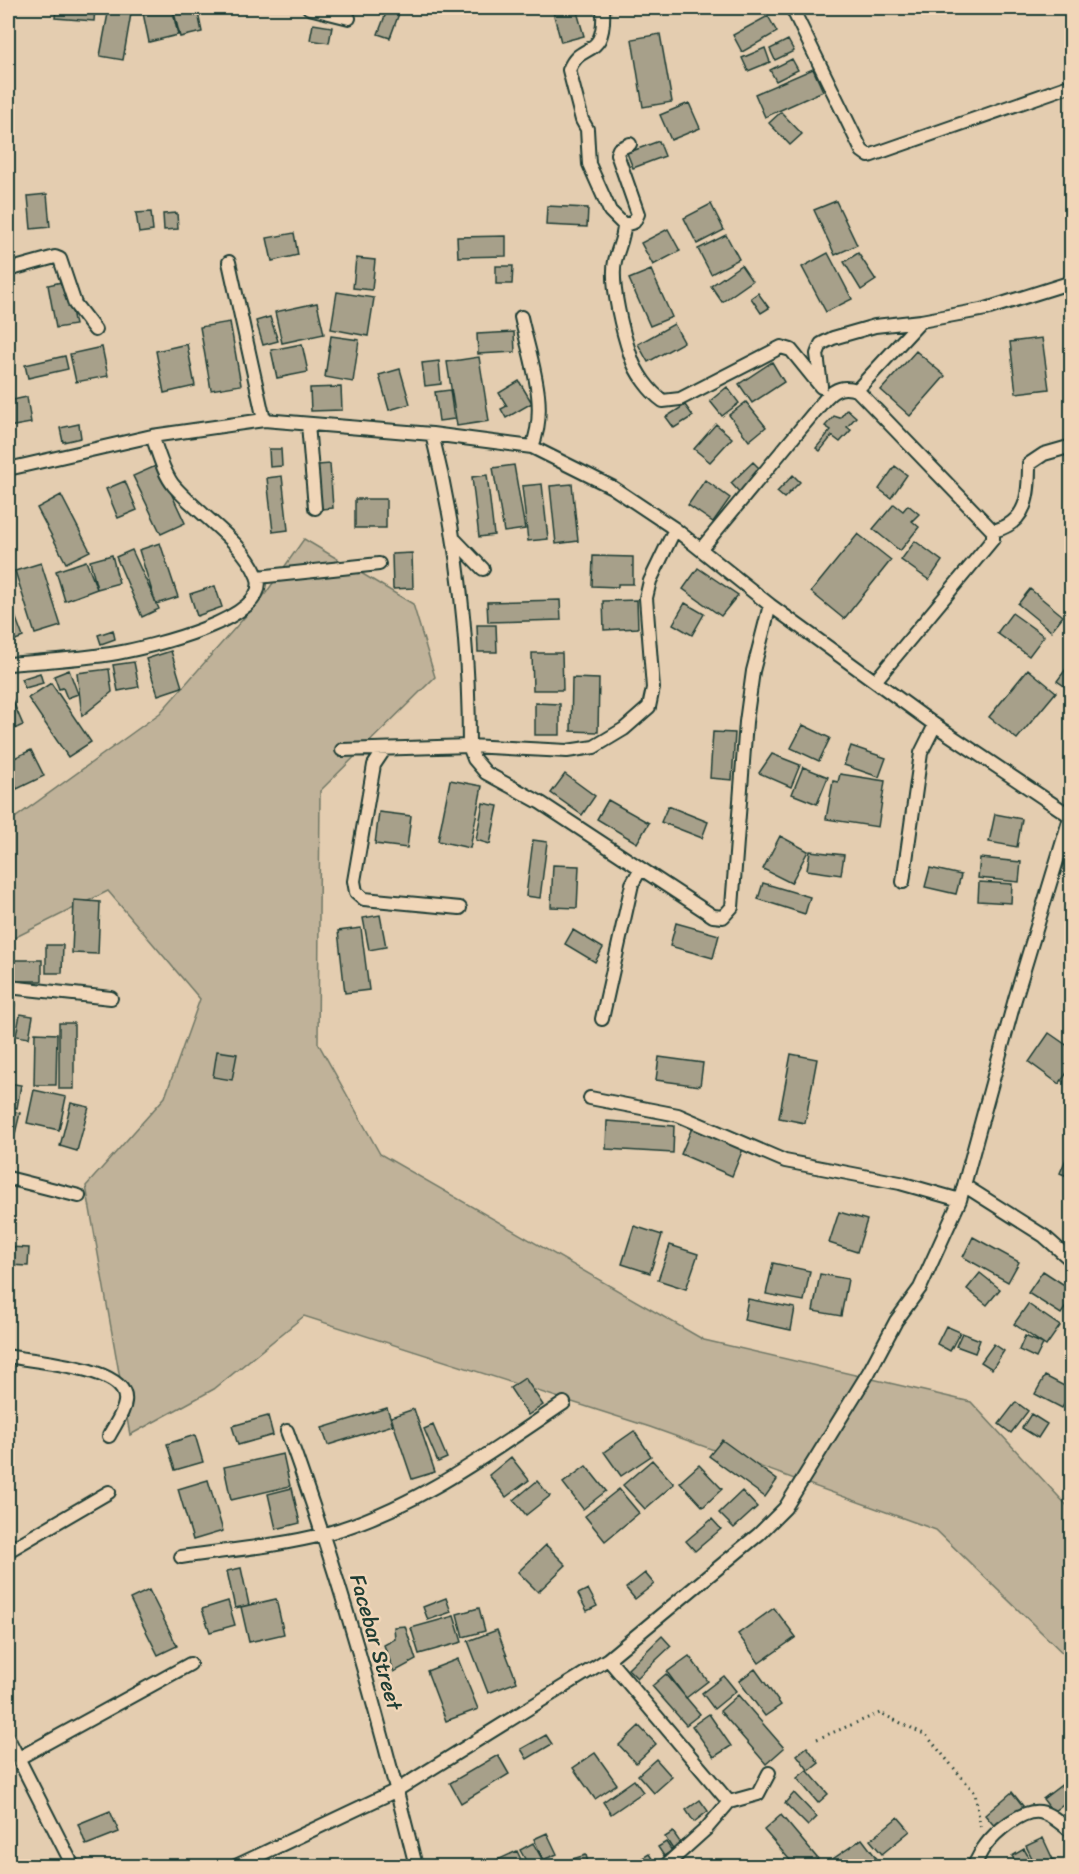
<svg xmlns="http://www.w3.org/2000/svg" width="1079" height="1874" viewBox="0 0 1079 1874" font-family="Sriracha,sans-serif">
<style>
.green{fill:#c0b299;stroke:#707866;stroke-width:1.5}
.building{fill:#a7a08a;stroke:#1f3d34;stroke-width:1.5}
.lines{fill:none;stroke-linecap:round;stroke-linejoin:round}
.minor-casing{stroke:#1f3d34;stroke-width:16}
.path{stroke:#1f3d34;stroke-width:3;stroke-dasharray:1.5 4.5;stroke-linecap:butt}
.minor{stroke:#f1d6b8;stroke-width:12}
.labels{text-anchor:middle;stroke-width:5;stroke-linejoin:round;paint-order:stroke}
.street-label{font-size:21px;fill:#1f3d34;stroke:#f1d6b8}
</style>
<rect width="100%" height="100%" fill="#e4cdb0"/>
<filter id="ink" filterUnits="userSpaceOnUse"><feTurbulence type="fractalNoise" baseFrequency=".0167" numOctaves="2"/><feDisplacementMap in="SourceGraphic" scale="12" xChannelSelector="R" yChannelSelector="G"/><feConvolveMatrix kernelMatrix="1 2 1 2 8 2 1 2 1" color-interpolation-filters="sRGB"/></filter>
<g filter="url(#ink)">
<path class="green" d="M304,539l109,65 22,73 -115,114 -2,252 62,111 324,186 267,62 100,108v151l-135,-131 -286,-103 -346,-111 -90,73 -84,46 -44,-249 79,-89 35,-98 -92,-108 -100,50v-118l152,-110 106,-120z"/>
<path class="building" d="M56,8h39l-1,13 -39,-3z
M109,8h23l-9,52 -23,-4z
M142,8h30l6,27 -29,7z
M173,8h24l5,24 -22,5z
M388,8h13l-11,30 -12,-4z
M552,8h24l8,28 -23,6z
M768,16l9,16 -35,20 -9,-17z
M313,24l19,3 -3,16 -19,-3z
M660,34l12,68 -29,5 -11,-68z
M788,40l6,11 -19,9 -5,-11z
M765,48l5,14 -22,9 -6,-13z
M792,59l6,11 -22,11 -6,-11z
M813,69l10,22 -58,26 -10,-23z
M689,103l11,25 -29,12 -11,-25z
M781,112l21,22 -12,11 -21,-22z
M659,141l6,15 -32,12 -6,-15z
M47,194l3,33 -19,2 -3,-33z
M836,201l21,44 -22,10 -21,-45z
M711,204l13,26 -27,14 -13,-26z
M547,206l41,2 -1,19 -41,-2z
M151,212l2,19 -14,2 -3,-20z
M177,213l1,16 -14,1 -1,-16z
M668,229l12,22 -27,14 -12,-22z
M294,233l4,22 -26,6 -5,-23z
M726,235l13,24 -28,15 -13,-25z
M506,236v20l-48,1 -1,-20z
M828,253l24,46 -26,13 -24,-45z
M858,253l18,27 -15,10 -17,-28z
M356,258l19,2 -3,30 -19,-2z
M741,265l11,16 -30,21 -11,-16z
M496,266h17l-1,18h-16z
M651,270l21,47 -22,9 -21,-47z
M66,281l9,44 -19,3 -8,-43z
M337,292l37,6 -6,38 -37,-7z
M758,293l11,15 -8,5 -10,-15z
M317,303l7,31 -42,9 -7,-31z
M270,317l8,24 -15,4 -7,-24z
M230,322l11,63 -30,5 -11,-63z
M674,324l10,18 -36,20 -10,-18z
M8,329l7,33 -7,2z
M514,332l1,20 -37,2 -1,-20z
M331,336l28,4 -6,42 -28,-5z
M1042,338l7,51 -33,4 -6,-51z
M187,344l8,42 -31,7 -8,-42z
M302,344l6,28 -31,6 -6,-28z
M102,347l6,29 -32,6 -6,-28z
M916,351l29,25 -35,40 -29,-26z
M65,356l3,13 -40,9 -3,-13z
M479,357l10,64 -32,5 -10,-64z
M439,361l2,23 -16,2 -3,-23z
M772,362l12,20 -32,21 -13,-19z
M400,369l10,35 -21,6 -10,-35z
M519,381l13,22 -26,15 -5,-9 6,-3 -8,-13z
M341,387l1,23 -31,1 -1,-23z
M727,387l12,16 -17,13 -12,-15z
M450,390l4,29 -15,2 -4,-29z
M27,397l4,26 -23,4v-26z
M746,402l20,25 -17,14 -20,-26z
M685,405l8,11 -19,12 -8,-11z
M847,409l9,8 -9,10 4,3 -11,12 -8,-6 -12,15 -4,-3 15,-18 -6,-4 9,-10 6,2z
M79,424l2,14 -18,4 -3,-14z
M716,424l16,14 -22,24 -16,-13z
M269,449h12l1,17 -12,1z
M753,462l10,10 -22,22 -10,-11z
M330,464l3,44 -24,2 -3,-44z
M158,465l27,58 -24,11 -28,-58z
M514,465l11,64 -21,3 -11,-64z
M895,466l12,9 -16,23 -12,-9z
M487,475l7,60 -15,2 -7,-60z
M793,475l7,7 -16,16 -7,-6z
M282,476l6,54 -15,2 -6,-54z
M705,480l25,18 -17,24 -25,-17z
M125,481l12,29 -19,8 -12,-29z
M542,484l6,55 -20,2 -6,-55z
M572,484l6,57 -22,3 -6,-58z
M61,495l29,56 -24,12 -29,-55z
M355,499h31v29h-31z
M894,504l9,7 5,-6 11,9 -7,7 7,6 -19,24 -27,-22z
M858,534l33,26 -47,59 -33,-27z
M915,541l27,20 -13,19 -28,-20z
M160,543l18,54 -22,7 -17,-54z
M132,550l27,59 -17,8 -26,-60z
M412,553l1,35 -20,1 -1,-35z
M112,555l7,28 -22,6 -7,-28z
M593,556l40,1v27h-15v3l-26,-1z
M86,561l11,28 -32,12 -9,-30z
M41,563l20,63 -26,8 -20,-63z
M698,568l40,27 -17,21 -38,-27z
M215,586l7,21 -25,9 -7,-22z
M1030,589l33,27 -12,15 -33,-27z
M8,597l15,40 -15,6z
M560,600l1,20 -73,2 -1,-20z
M637,600l1,28 -34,2 -1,-29z
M685,603l19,11 -12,21 -19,-11z
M1012,613l32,23 -15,20 -32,-23z
M477,625h19l1,27h-19z
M113,630l2,9 -14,5 -3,-9z
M171,651l11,36 -24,8 -12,-36z
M532,653h30l1,37h-30z
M1072,661v30l-15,-10z
M134,662l5,25 -21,4 -5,-26z
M109,669l3,23 -30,24 -5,-43z
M1028,669l28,23 -39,47 -28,-22z
M69,670l9,24 -11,4 -4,-10 -4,1 -5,-13z
M40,673l3,10 -18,5 -4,-9z
M572,678l27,1 -1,53 -27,-1z
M51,683l40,59 -23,15 -40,-59z
M8,690l15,35 -15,7z
M535,703l25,1v31h-25z
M803,725l27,13 -11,23 -28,-13z
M713,732l22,1 -3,47 -22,-2z
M851,746l35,12 -7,19 -35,-12z
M31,750l13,26 -27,13 -9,-21v-7z
M772,754l28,11 -9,22 -32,-14z
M803,767l25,10 -11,27 -25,-10z
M565,774l30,22 -13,19 -31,-22z
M840,774l45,7 -7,46 -52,-8 7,-38 5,1z
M450,780l32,6 -12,62 -32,-7z
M608,800l41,23 -12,20 -40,-24z
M483,803l15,3 -8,38 -14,-4z
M668,806l40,16 -6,16 -41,-16z
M379,812l32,4 -4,32 -32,-4z
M995,814l27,5 -5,28 -28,-5z
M780,836l28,15 -17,32 -28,-14z
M533,840l14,2 -7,56 -14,-2z
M810,851l34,4 -3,20 -34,-5z
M980,858l41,4 -2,20 -41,-4z
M553,865l26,1 -2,42 -26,-1z
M930,868l31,7 -5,19 -31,-7z
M979,882l33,2 -1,19 -33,-2z
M763,883l47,14 -5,17 -47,-15z
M74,900l26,2 -2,52 -26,-1z
M380,915l6,32 -17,3 -6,-32z
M676,923l43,12 -6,23 -43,-12z
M361,928l8,62 -24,3 -7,-62z
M573,930l30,18 -8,14 -30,-18z
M1070,942h2v22h-4z
M46,945h17l-1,28h-16z
M10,960h32v21h-32z
M8,1003l7,1 -4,28h-3z
M20,1014l13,2 -4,22 -13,-2z
M59,1023h15v66h-15z
M35,1033l22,1 -1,51h-22z
M1049,1033l23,16v17l-13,18 -30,-22z
M217,1051l20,3 -5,26 -19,-3z
M791,1054l26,5 -12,64 -26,-5z
M659,1057l44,6 -3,23 -44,-6z
M8,1083l13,2 -4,23 -9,-2z
M34,1090l32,7 -7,33 -32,-7z
M71,1103l18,4 -12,44 -17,-5z
M8,1110l12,3 -11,46 -1,-1z
M607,1121l67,5 -1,27 -67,-4z
M692,1128l51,21 -11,27 -51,-22z
M1072,1145v33l-12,-5z
M839,1212l28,8 -10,32 -28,-9z
M634,1226l28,9 -12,38 -28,-9z
M973,1237l46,25 -11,20 -45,-25z
M670,1245l28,9 -12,35 -28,-9z
M8,1247l21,1 -1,18 -20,-1z
M773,1263l37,8 -6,30 -38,-7z
M1043,1271l29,19v8l-11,16 -33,-21z
M980,1273l20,16 -13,16 -20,-16z
M820,1274l28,5 -7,37 -28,-5z
M748,1299l47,9 -4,22 -47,-10z
M1028,1304l32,22 -14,20 -32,-22z
M946,1326l14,6 -10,19 -13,-7z
M962,1333l18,7 -5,13 -19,-7z
M1025,1336l18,8 -7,14 -17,-8z
M994,1344l10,7 -12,18 -11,-7z
M1045,1376l27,14 -10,18 -27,-14z
M525,1378l18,27 -15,10 -18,-27z
M1016,1402l12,9 -17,22 -12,-9z
M387,1408l6,17 -65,20 -6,-17z
M414,1409l21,63 -23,7 -21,-62z
M1031,1414l16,10 -9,14 -16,-10z
M268,1416l5,19 -35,10 -6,-19z
M433,1425l14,33 -9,4 -14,-33z
M634,1431l17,25 -30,20 -17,-24z
M195,1435l8,27 -28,8 -8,-26z
M722,1440l55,40 -12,17 -56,-41z
M283,1454l7,32 -59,14 -7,-33z
M511,1457l18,23 -23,17 -17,-22z
M652,1460l22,24 -29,25 -22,-24z
M699,1465l23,24 -19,18 -23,-25z
M586,1466l20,25 -23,18 -20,-26z
M208,1480l15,51 -30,9 -15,-51z
M537,1481l13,15 -24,19 -12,-15z
M292,1488l8,35 -24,6 -8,-35z
M619,1489l20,24 -34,28 -20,-25z
M742,1491l15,16 -23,21 -15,-15z
M712,1519l9,10 -26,22 -9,-10z
M546,1545l20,20 -28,27 -20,-20z
M241,1568l8,37 -14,3 -8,-37z
M645,1573l9,11 -19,15 -9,-11z
M588,1589l9,17 -10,5 -9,-17z
M149,1590l28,56 -19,9 -28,-56z
M446,1598l5,14 -23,8 -5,-13z
M276,1599l8,35 -35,8 -8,-35z
M228,1601l7,24 -25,7 -8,-23z
M479,1608l6,23 -22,6 -6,-23z
M774,1608l22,29 -37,26 -21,-29z
M454,1616l8,26 -43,12 -8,-26z
M405,1626l11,34 -22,12 -10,-27 11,-6 -1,-12z
M497,1630l20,52 -29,11 -20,-52z
M662,1636l9,10 -34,32 -9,-9z
M689,1656l19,25 -22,17 -19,-26z
M458,1659l20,50 -32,12 -19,-50z
M755,1669l26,36 -16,11 -26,-35z
M666,1674l34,40 -14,11 -34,-39z
M724,1676l12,15 -22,18 -12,-16z
M738,1695l46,53 -18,16 -46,-53z
M709,1714l22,32 -17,11 -22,-31z
M639,1726l17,18 -20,19 -17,-18z
M546,1735l6,9 -25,15 -6,-10z
M807,1747l12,16 -10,8 -12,-16z
M595,1753l22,31 -22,15 -22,-31z
M498,1755l11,19 -48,29 -11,-20z
M656,1759l16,18 -18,16 -16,-18z
M807,1770l21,24 -10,9 -21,-25z
M1072,1777v20l-19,15 -10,-13z
M634,1780l9,12 -32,22 -8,-12z
M1012,1792l11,14 -26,23 -12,-14z
M794,1793l23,24 -9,9 -23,-23z
M700,1800l8,11 -14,11 -8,-12z
M110,1811l9,21 -33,13 -8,-21z
M781,1815l37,44 -9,7h-14l-31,-36z
M898,1817l12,14 -28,23 -12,-14z
M673,1832l9,13 -8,6 -9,-14z
M547,1833l10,21 -14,6 -9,-21z
M1043,1838l13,28h-20l-10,-20z
M862,1839l16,21 -9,6h-35l-4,-5z
M666,1842l6,9 -8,5 -6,-9z
M533,1843l9,16 -13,7 -9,-16z
M1024,1849l10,17h-16l-6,-10z
M517,1851l7,15h-29l-2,-4z
M649,1854l7,11 -2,1h-8l-5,-7z
M586,1855l3,11h-32l-1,-2z"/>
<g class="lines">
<g class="minor-casing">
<path id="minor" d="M309,8l40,10
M603,8c3,54 -23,32 -34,62l13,50 5,9 2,35 21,47 14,14c0,13 -6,23 -9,36 -5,23 8,73 16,96 5,16 19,35 32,44l17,-2 101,-52 10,3 30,37
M792,8l70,143 7,5 203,-71
M624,225l10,-3 4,-8 -21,-60 2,-5 11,-5
M229,262l35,158
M8,270l47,-13 5,2 15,45 20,26
M521,317c9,42 28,88 11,130
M821,386l-4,-32 4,-10 12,-6 42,-12 46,-5 65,-12 86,-27
M857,390l64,-69
M308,424l7,84
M432,434c26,103 37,205 37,312l5,13 12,14 55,30 172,113 10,1 9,-10 14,-185 7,-51 17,-66
M8,469l144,-33 112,-16 168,14 100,13 80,40 63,42 95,76 165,120 134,90
M993,531c35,-8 36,-37 36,-67l15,-10 28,-8
M455,540l28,29
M701,549l125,-151c10,-10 17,-12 31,-8l136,141v8l-117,141
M258,577l121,-13
M8,664c36,-3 73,-5 109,-11 27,-5 158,-34 140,-77 -14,-35 -59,-62 -83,-90 -11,-13 -16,-35 -22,-50
M342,750l127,-4 98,5 27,-4 30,-18 25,-22 4,-19 -7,-90 4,-17 25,-52
M384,750l-10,15 -20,116 2,11 8,7 96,9
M903,882l18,-129 14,-28
M8,987l103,11
M602,1019l30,-135 8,-14
M590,1098l88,17 107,46 115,22 60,17
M8,1178l71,18
M965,1186l79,50 28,25
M8,1356c25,6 122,10 117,46 -1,11 -11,24 -16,34
M287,1431c52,143 92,288 129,435
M8,1551l101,-59
M181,1557c47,-7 99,-11 144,-23 89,-25 163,-80 239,-131
M608,1659l121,143
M8,1738l65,128
M19,1758l171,-94
M236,1866l161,-76 211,-131 151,-125 26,-26 84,-136 27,-51 24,-33 40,-88 55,-201 57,-188
M665,1866l41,-37 23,-27 29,-8 11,-21
M973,1866c5,-6 7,-14 12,-20 10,-14 37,-37 55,-34 12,2 22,13 32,20"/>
</g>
<path class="path" d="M817,1739l63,-26 46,22 49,58 6,37"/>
<use href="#minor" class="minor"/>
</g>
</g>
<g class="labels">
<g class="street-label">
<text transform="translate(376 1642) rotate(74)" y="7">Facebar Street</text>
</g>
</g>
<rect width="1079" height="1874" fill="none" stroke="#f1d6b8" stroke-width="30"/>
<rect x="15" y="15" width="1049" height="1844" fill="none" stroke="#1f3d34" stroke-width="2" filter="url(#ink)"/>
</svg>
